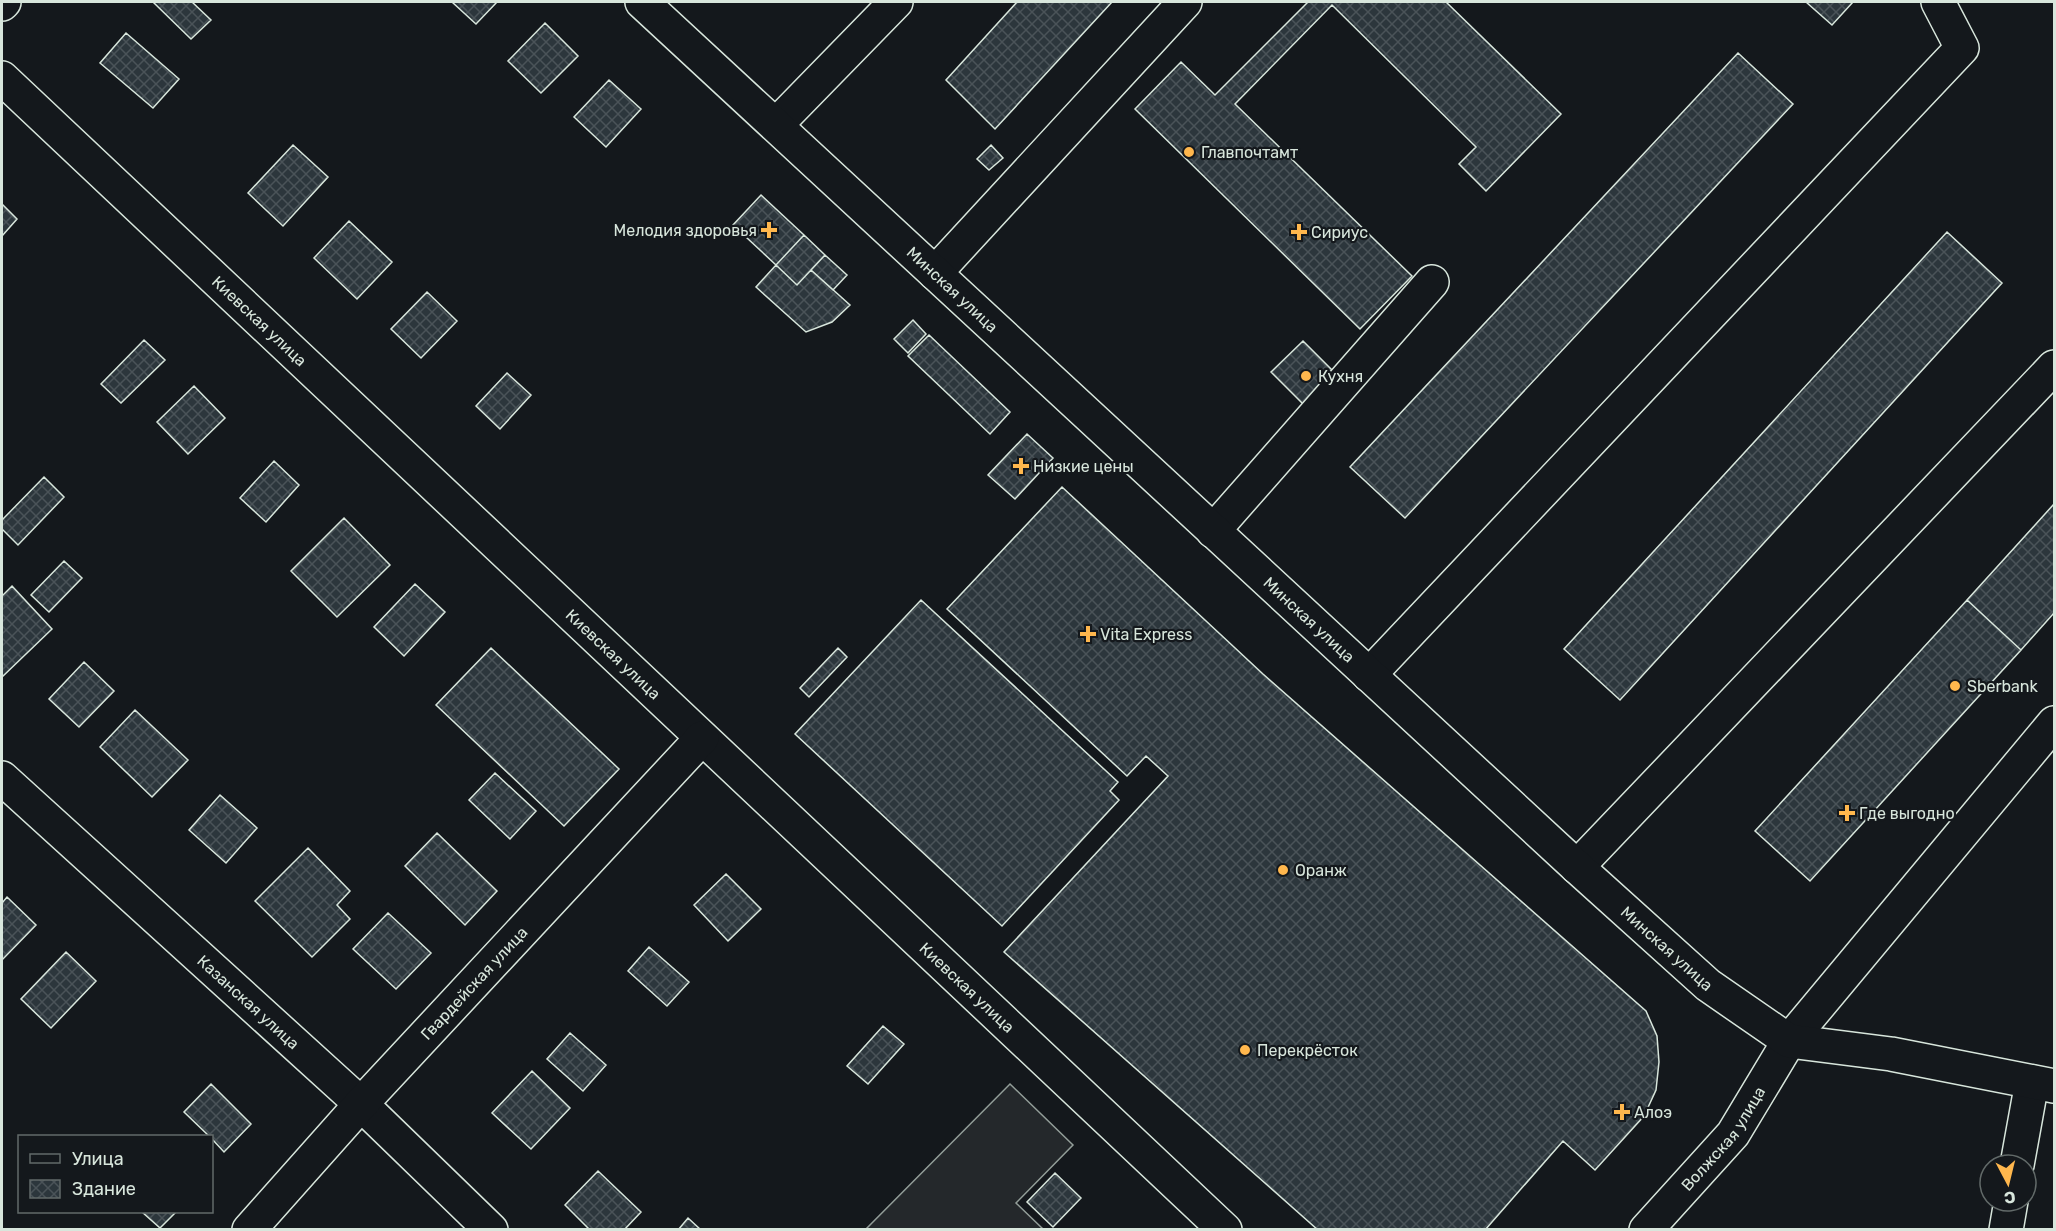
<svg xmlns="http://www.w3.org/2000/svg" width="2056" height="1231" viewBox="0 0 2056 1231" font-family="Rubik,sans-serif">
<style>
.parking{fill:#24282b;stroke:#939e99;stroke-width:1.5}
.building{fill:url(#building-cross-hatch);stroke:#d8e6dc;stroke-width:1.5}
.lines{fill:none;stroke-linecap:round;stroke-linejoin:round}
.minor-casing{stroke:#d8e6dc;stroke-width:36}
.major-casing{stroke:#d8e6dc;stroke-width:36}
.minor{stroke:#14181c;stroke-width:33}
.major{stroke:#14181c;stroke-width:33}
.poi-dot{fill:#ffb74d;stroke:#14181c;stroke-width:2}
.labels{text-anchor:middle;stroke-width:4.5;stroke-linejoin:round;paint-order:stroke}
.poi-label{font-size:16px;fill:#d8e6dc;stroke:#14181c;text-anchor:start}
.street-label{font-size:16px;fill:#d8e6dc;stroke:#14181c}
</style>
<defs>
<pattern id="building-cross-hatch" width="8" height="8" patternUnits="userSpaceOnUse" patternTransform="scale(1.5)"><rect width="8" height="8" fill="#2c363c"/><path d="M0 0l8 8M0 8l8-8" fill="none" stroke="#4a5358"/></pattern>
</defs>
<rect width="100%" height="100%" fill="#14181c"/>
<path class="parking" d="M1010,1084l63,61 -57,58 27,26h-177z"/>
<path class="building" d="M153,2h39l19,18 -20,19z
M452,2h45l-21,22z
M1017,2h95l-117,127 -49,-49z
M1308,2h138l115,112 -75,77 -27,-27 17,-17 -144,-142 -97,99 177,172 -52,53 -225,-220 46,-47 34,33z
M1806,2h47l-21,23z
M545,23l33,33 -37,37 -33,-32z
M126,33l53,46 -26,29 -53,-45z
M1738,53l55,51 -388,414 -55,-51z
M609,80l32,29 -35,38 -32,-30z
M293,145l35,32 -45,49 -35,-33z
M991,145l12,13 -14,12 -12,-11z
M761,195l43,40 -28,30 -43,-40z
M2,204l15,15 -15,17z
M349,221l43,41 -35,37 -43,-41z
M1947,232l55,51 -382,417 -56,-51z
M804,235l21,20 -28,30 -21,-20z
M825,255l22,20 -14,15 -22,-20z
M776,265l21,20 14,-15 39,35 -18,17 -26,10 -50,-45z
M427,292l30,29 -36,37 -30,-29z
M913,320l13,14 -18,19 -14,-14z
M929,335l81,77 -20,22 -82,-78z
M144,340l21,20 -44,43 -20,-19z
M1303,341l38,38 -32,31 -38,-38z
M507,373l24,22 -31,34 -24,-23z
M194,386l31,32 -37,36 -31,-32z
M1027,434l26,24 -38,41 -27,-24z
M274,461l25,24 -33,37 -26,-24z
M44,477l20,20 -46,48 -16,-16v-9z
M1062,487l201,187 383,337 11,25 2,26 -3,28 -12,26 -49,54 -32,-29 -78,89h-167l-314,-278 164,-176 -22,-20 -19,20 -180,-167z
M2054,504v109l-33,37 -54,-50z
M344,518l46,47 -53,52 -46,-46z
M64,561l18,17 -33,34 -18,-17z
M415,584l30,28 -41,44 -30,-29z
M12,586l40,43 -50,48v-81z
M921,600l197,182 -8,9 9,9 -117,126 -207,-192z
M1967,600l54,50 -211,231 -55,-50z
M491,648l128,121 -55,57 -128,-121z
M838,648l9,9 -38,40 -9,-9z
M84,662l30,29 -35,36 -30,-28z
M135,710l53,50 -36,37 -52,-50z
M495,773l41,38 -26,28 -41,-39z
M220,795l37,33 -31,35 -37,-33z
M437,833l60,58 -32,34 -60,-59z
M308,848l42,43 -13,14 13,14 -38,38 -57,-56z
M726,874l35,35 -33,32 -34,-36z
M7,897l29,28 -34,35v-57z
M388,913l43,40 -35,36 -43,-40z
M649,947l40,35 -22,24 -39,-35z
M66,952l30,29 -45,47 -30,-29z
M883,1026l21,18 -36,40 -21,-18z
M570,1033l36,32 -23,26 -36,-32z
M532,1071l38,37 -39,41 -39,-36z
M211,1084l40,40 -27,28 -12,-13v-3h-3l-25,-24z
M598,1171l43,41 -17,18h-34l-25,-25z
M1055,1173l26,25 -28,29 -26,-25z
M142,1212h34l-16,16z
M688,1218l13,12h-23z"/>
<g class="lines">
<g class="minor-casing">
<g id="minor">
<path id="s1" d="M2,78l1223,1152"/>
<path d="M776,125l120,-123"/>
<path d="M935,273l250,-271"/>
<path d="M1213,531l219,-249"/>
<path d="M1369,675l593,-627 -24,-46"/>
<path id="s2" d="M2,778l359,326 130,126"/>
<path d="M1577,867l477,-500"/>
<path d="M2017,1165l15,-83"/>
<path id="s3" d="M249,1230l112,-126 341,-366"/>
<path id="s4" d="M1646,1230l87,-96 56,-93 265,-318"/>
<path d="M2006,1230l5,-29"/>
</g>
</g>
<g class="major-casing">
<g id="major">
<path id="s5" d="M642,2l935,865 131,118 81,56 102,13 163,32"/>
<path d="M2,4l2,-2"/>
</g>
</g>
<use href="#minor" class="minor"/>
<use href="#major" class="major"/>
</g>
<g class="poi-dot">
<circle cx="1189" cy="152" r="6"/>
<path d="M766 221h6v6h6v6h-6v6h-6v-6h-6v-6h6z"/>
<path d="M1296 223h6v6h6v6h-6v6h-6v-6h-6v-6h6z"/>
<circle cx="1306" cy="376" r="6"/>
<path d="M1018 457h6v6h6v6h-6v6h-6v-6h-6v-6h6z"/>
<path d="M1085 625h6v6h6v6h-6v6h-6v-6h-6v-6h6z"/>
<circle cx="1955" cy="686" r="6"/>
<path d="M1844 804h6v6h6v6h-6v6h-6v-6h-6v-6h6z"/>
<circle cx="1283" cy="870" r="6"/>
<circle cx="1245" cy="1050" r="6"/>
<path d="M1619 1103h6v6h6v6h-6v6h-6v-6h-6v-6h6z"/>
</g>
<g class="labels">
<g class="poi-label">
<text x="1201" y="158">Главпочтамт</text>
<text x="757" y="236" text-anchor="end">Мелодия здоровья</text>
<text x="1311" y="238">Сириус</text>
<text x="1318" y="382">Кухня</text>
<text x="1033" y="472">Низкие цены</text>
<text x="1100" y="640">Vita Express</text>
<text x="1967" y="692">Sberbank</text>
<text x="1859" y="819">Где выгодно</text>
<text x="1295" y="876">Оранж</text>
<text x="1257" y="1056">Перекрёсток</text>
<text x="1634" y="1118">Алоэ</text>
</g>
<g class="street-label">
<text dy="6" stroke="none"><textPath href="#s5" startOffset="423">Минская улица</textPath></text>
<text dy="6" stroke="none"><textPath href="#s1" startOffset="354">Киевская улица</textPath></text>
<text dy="6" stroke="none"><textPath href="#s5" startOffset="909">Минская улица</textPath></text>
<text dy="6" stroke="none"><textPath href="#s1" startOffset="840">Киевская улица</textPath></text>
<text dy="6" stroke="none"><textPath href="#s5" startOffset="1395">Минская улица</textPath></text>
<text dy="6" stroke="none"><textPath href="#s3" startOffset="334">Гвардейская улица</textPath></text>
<text dy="6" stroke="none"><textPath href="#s1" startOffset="1326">Киевская улица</textPath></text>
<text dy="6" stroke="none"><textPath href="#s2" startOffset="333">Казанская улица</textPath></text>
<text dy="6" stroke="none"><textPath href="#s4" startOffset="120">Волжская улица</textPath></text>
</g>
</g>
<rect width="2056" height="1231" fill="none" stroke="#d8e6dc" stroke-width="6"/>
<rect x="18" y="1135" width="195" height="78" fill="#14181c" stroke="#626a69" stroke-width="1.5"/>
<rect x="30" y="1154" width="30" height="9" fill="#14181c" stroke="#626a69" stroke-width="1.5"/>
<text x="72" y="1165" font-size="18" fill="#d8e6dc">Улица</text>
<rect x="30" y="1180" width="30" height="18" fill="url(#building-cross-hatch)" stroke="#626a69" stroke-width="1.5"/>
<text x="72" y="1195" font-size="18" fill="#d8e6dc">Здание</text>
<g transform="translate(2008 1183) rotate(173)"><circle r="28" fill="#14181c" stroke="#626a69" stroke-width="1.5"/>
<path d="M0-4.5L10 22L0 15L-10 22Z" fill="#ffb74d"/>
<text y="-9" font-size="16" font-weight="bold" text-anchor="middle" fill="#d8e6dc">С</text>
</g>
</svg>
